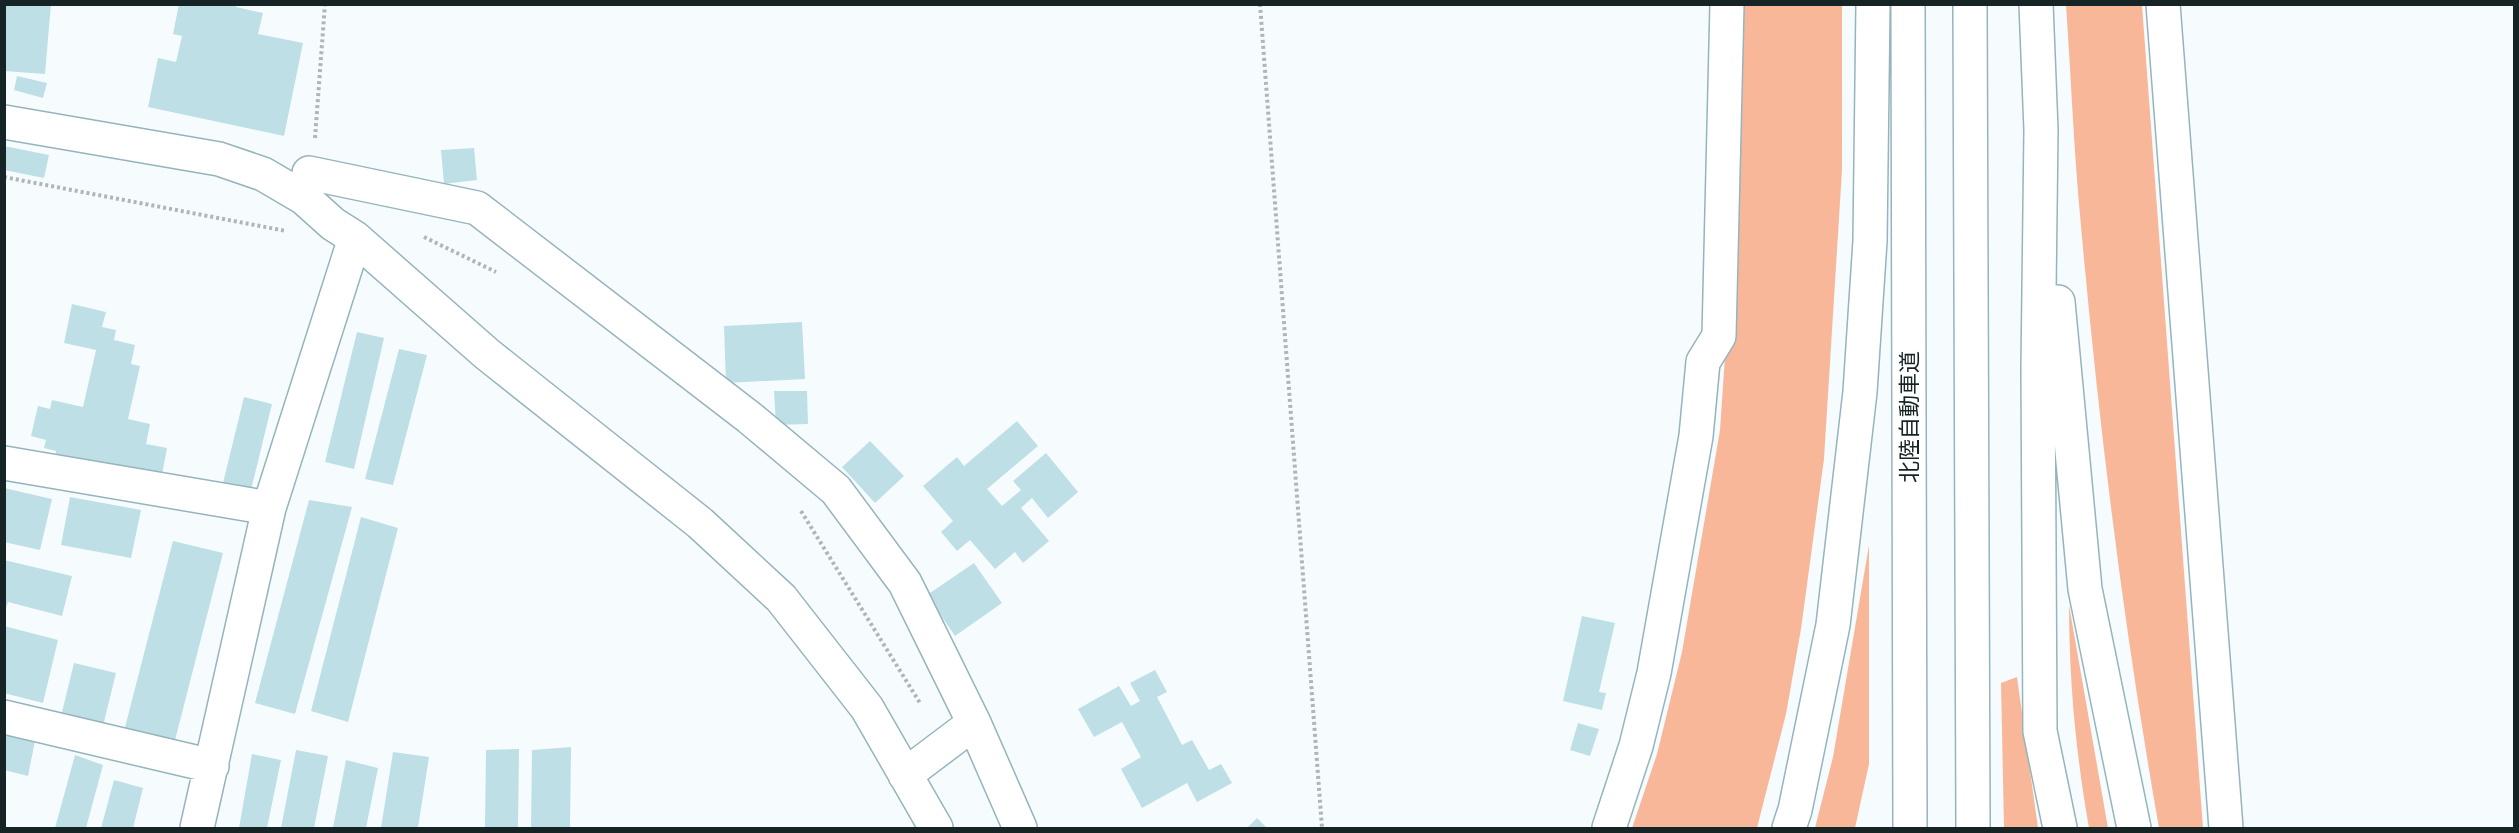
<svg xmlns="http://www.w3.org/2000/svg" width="2519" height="833" viewBox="0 0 2519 833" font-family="'Sofia Sans Condensed','Noto Sans JP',sans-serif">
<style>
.green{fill:#f9b79a}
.building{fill:#bedfe6}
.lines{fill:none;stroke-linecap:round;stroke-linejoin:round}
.minor-casing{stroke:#95b4bc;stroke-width:36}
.highway-casing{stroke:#95b4bc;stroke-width:36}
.path{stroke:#aeb6b8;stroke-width:4;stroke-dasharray:3 3;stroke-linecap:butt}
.minor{stroke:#fff;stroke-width:33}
.highway{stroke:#fff;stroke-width:33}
.labels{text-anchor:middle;stroke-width:4.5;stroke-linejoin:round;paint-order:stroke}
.street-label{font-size:22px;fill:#172426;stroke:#fff}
</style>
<rect width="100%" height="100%" fill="#f6fcfe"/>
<path class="green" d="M1736,5h106v165l-18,289 -23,170 -15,85 -29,114h-125l25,-74 25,-102 38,-222 13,-192z
M2066,5h76l61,823h-44c-35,-199 -60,-400 -78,-602 -7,-73 -10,-148 -15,-221z
M1869,545v219l-14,64h-40l18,-71z
M2069,605l39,223h-19c-13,-73 -20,-148 -20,-223z
M2017,677l21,151h-34l-3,-145z"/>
<path class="building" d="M4,4h47l-6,70 -41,-3z
M179,4h58l-1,3 27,6 -5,21 45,9 -19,93 -136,-29 10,-49 18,4 6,-26 -9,-2z
M17,76l30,7 -4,15 -29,-8z
M4,146l45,9 -5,23 -40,-8z
M474,148l3,32 -33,4 -3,-34z
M72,304l34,8 -4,15 14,3 -2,10 21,5 -4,19 9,2 -12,53 22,5 -4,20 21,4 -7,37 -105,-26 1,-8 -12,-3 2,-8 -15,-4 7,-30 12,3 2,-9 31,7 13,-57 -32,-7z
M802,322l3,57 -79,4 -2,-57z
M357,332l27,6 -30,131 -29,-7z
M399,349l28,6 -34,130 -28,-6z
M774,391h33l1,33 -32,1z
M244,397l28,7 -21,86 -28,-7z
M1017,421l21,25 -51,43 15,17 19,-16 -8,-9 33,-28 32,39 -30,26 -16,-20 -11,10 28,33 -26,22 -8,-11 -20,17 -25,-29 -13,11 -16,-19 12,-11 -30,-35 34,-29 7,9z
M870,441l34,35 -29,27 -33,-36z
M4,488l48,11 -12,51 -36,-8z
M70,497l71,13 -10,48 -70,-13z
M309,500l43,7 -57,207 -40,-11z
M361,517l37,11 -50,194 -37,-11z
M173,541l50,12 -50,195 -50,-13z
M4,560l68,16 -10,40 -54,-14 -4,12z
M974,563l28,40 -47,33 -28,-41z
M1582,616l33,7 -16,69 7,1 -4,17 -39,-9z
M4,626l54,14 -15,63 -39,-10z
M74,663l42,10 -13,53 -42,-10z
M1155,670l12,22 -10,5 25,48 10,-5 17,30 12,-6 11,19 -35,19 -10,-19 -45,25 -21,-39 20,-12 -19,-35 -28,15 -16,-28 41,-23 12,20 9,-5 -10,-18z
M1578,723l21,6 -9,27 -20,-6z
M4,733l31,8 -7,35 -24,-6z
M571,747l-1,81h-39l1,-78z
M519,749l-1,79h-33l1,-78z
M296,750l32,6 -14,72h-33z
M393,752l36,5 -11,71h-37z
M252,754l29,6 -14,68h-28z
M75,755l28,10 -17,63h-31z
M346,760l32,8 -12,60h-33z
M114,780l29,8 -10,40h-32z
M1257,818l10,10h-20z"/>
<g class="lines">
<g class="minor-casing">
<path id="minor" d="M2163,4l63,824
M4,122l215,37 44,15 41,24 29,26 22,14 132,116 213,169 81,75 86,110 69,120
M309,173l168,35 273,210 86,72 69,93 69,140 46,105
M4,463l265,45
M4,717l208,49
M905,775l69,-52
M197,828l72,-320 86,-270
M1609,828l27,-82 18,-73 42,-237 7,-74 16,-26 8,-332"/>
</g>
<g class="highway-casing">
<path id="highway" d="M1908,4l2,824
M1970,4l3,824
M2036,4l5,126 -3,240 2,361 20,97
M2058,302l27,287 49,239
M1789,828l6,-18 38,-185 27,-233 10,-151 3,-237"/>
</g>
<path class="path" d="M1260,4l62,824
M315,138l10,-134
M4,177l282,54
M424,237l72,35
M801,511l119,192"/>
<use href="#minor" class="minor"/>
<use href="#highway" class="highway"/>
</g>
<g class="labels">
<g class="street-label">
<text transform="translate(1909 417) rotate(-90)" y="8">北陸自動車道</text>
</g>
</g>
<rect width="2519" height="833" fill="none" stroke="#172426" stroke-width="12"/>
</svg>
